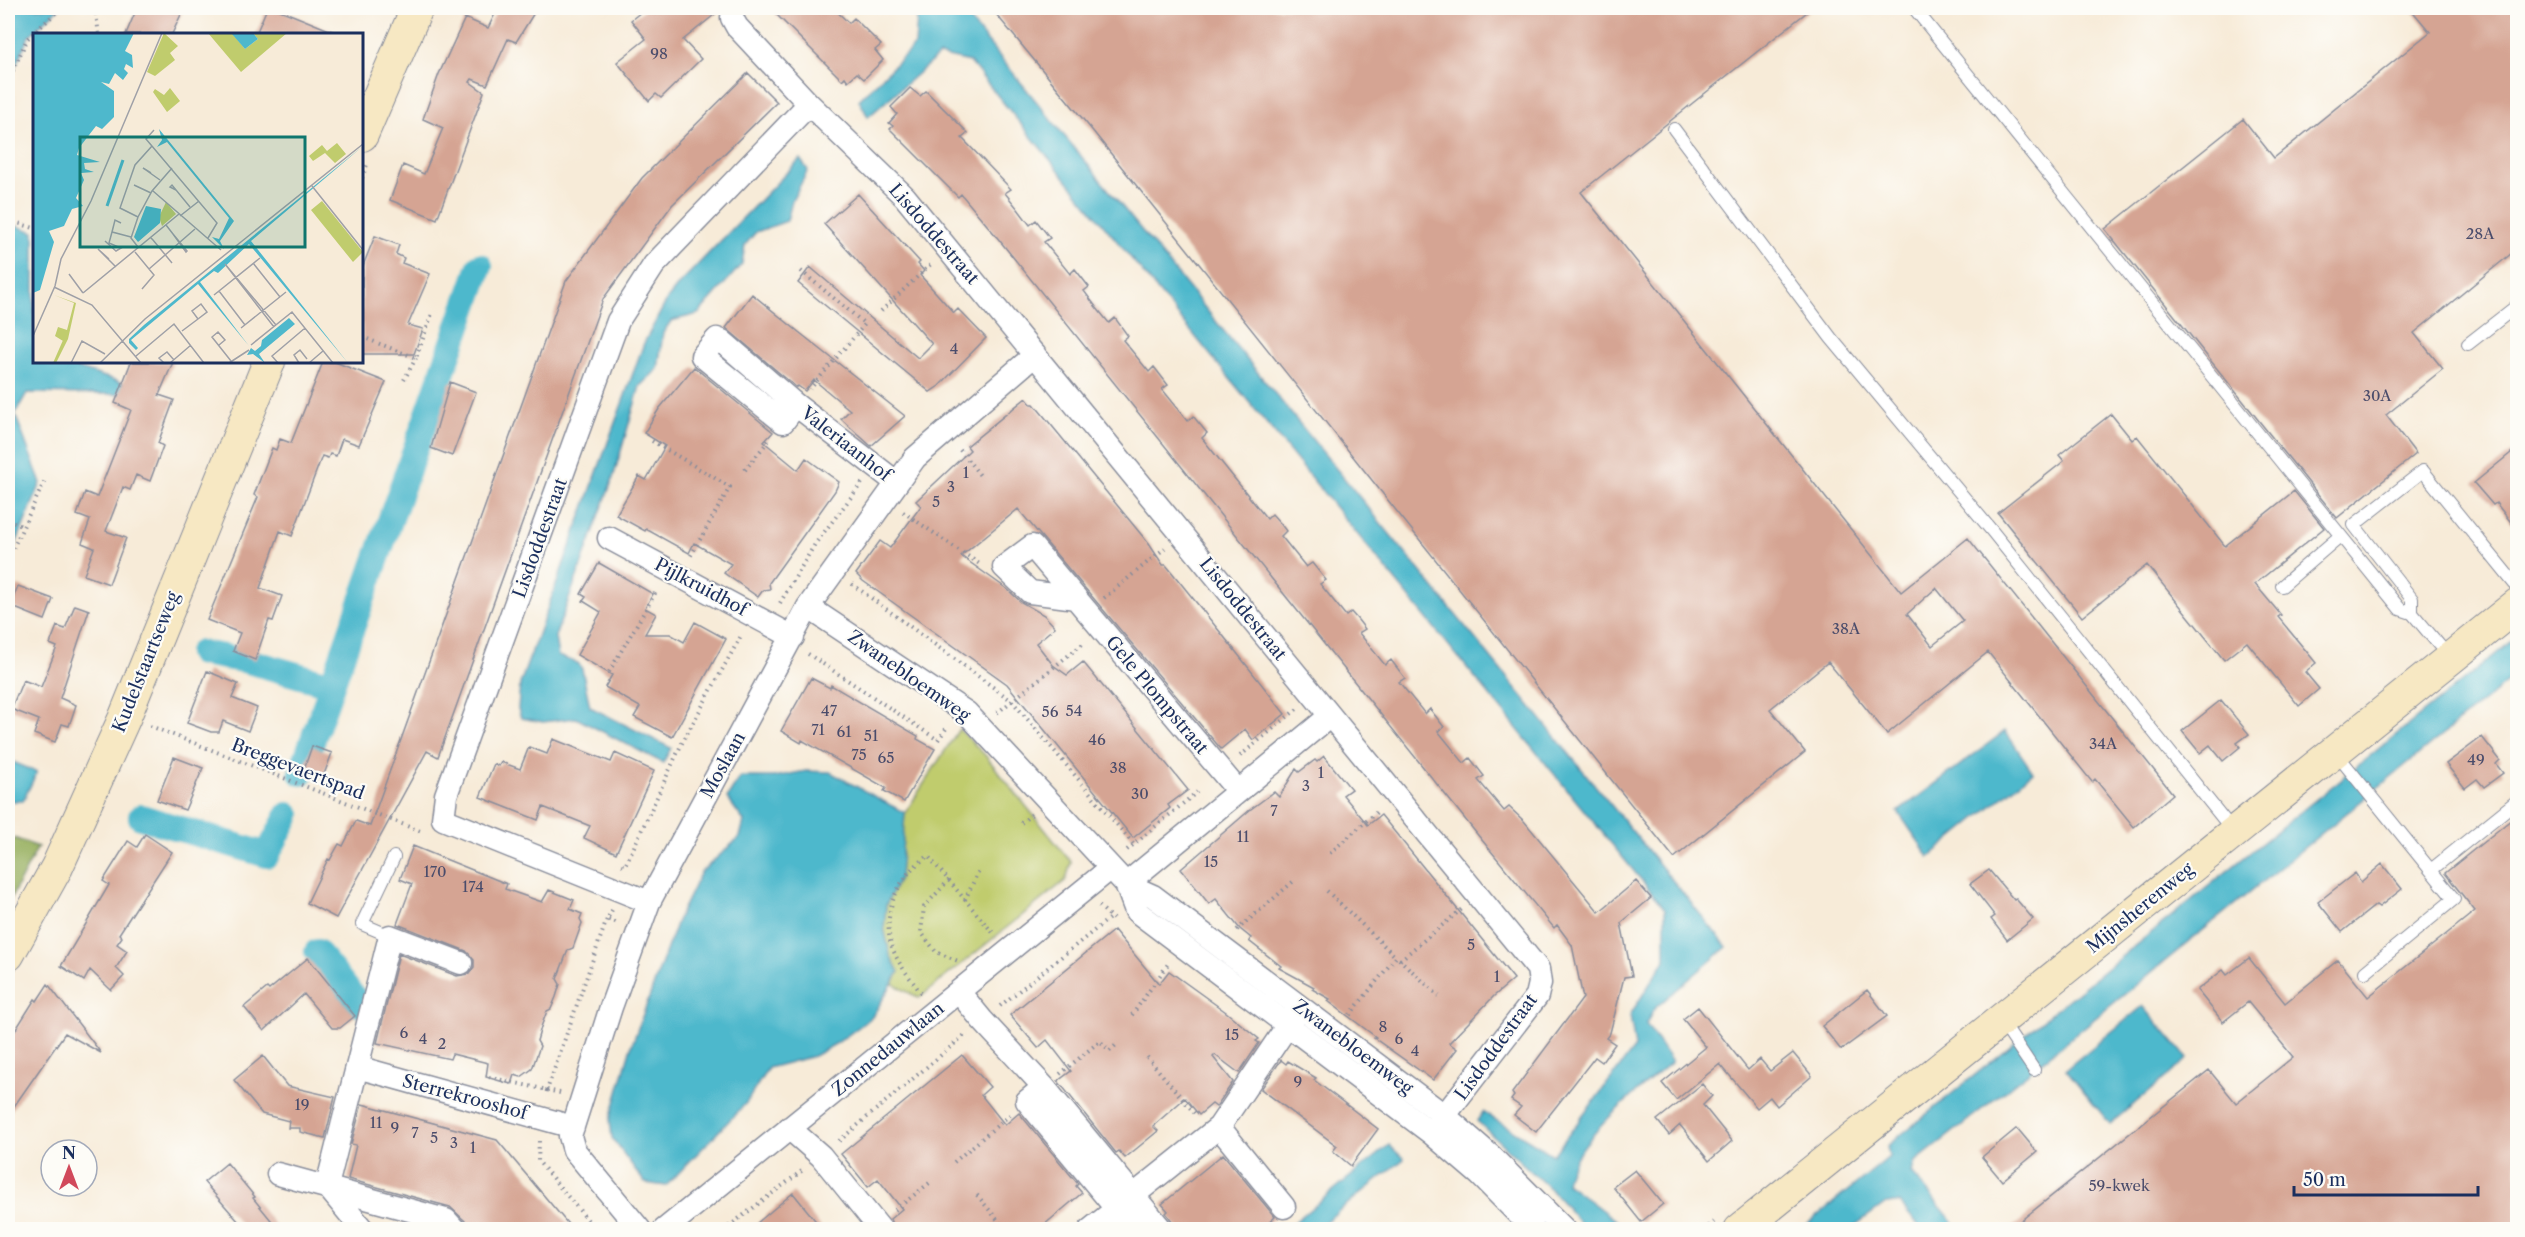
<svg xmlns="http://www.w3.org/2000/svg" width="2525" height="1237" viewBox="0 0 2525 1237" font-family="'Libre Caslon Text',serif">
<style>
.green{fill:#c0cc6d;stroke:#6e7e66;stroke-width:1.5}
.forest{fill:#98b060;stroke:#5a705f;stroke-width:1.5}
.water{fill:#4eb8cc;stroke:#347495;stroke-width:1.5}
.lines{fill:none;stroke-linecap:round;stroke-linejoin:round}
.canal{stroke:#4eb8cc;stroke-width:26}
.building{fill:#d5a493;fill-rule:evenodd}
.lane-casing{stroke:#898d9b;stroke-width:14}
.street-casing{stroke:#898d9b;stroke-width:25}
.secondary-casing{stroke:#898d9b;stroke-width:34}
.path{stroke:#898d9b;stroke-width:4;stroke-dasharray:1.5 4.5;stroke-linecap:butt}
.lane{stroke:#fff;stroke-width:12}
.street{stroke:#fff;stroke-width:22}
.secondary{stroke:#f7e8c3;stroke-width:32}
.labels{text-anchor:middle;stroke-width:4.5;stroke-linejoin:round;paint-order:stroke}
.number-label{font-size:15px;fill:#4a4c6b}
.street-label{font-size:18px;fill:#1b2f5e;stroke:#fdfcf7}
.inset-river{fill:none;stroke:#4eb8cc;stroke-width:3}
.inset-road{fill:none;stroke:#9fa0a7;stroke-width:1.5}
.view{fill:#0f766e;fill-opacity:0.15;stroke:#0f766e;stroke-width:3}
.inset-edge{fill:none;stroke:#1b2f5e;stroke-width:3}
</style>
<rect width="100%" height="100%" fill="#fdfcf7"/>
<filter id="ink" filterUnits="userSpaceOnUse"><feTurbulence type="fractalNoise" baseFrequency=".0167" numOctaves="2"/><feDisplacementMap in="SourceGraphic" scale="12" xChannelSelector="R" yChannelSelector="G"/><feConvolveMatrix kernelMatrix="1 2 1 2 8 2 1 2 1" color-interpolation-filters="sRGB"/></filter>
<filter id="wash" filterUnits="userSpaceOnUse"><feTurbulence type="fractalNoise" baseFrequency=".008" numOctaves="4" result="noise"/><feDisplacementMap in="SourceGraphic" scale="24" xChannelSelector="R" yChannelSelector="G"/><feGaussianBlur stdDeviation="1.35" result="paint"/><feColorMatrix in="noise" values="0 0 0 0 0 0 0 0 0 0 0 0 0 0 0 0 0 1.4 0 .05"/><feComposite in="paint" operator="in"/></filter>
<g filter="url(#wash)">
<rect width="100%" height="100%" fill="#f7ebd8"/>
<path class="green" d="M959,729l26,26 86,107 -5,18 -147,118 -26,-14 6,-12 -9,-17 -6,-27 2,-23 14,-29 5,-63z"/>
<path class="forest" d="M14,838l24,9 -30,57v-54z"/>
<path class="water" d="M8,8h51l-30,28 -21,46z
M910,8h50l767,939 -73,62 -8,15 26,38c-32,26 -100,81 -106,121l61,46h-42l-33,-38 -75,-70 6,-9 70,43 82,-108 -5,-32 35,-55v-51l-695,-847 -31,-7 -71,62 -9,-17 56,-55 2,-28z
M800,159l8,11 -16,31 -5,20 -31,11 -11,13 -3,19 -44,50 -27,7 -8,12 -5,36 -18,17 -27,92 -58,159 3,19 20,7 4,6 8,38 81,41 -8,15 -87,-45 -33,4 -22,-4 -3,-9 2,-25 124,-341 24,-45 11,-14z
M8,223l26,9v130h25l101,33 -133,-2 -12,21 26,69 -33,80z
M2517,637v37l-478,390 -125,99 -2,10 47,56h-38l-21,-26h-14l-36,26 -50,1 89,-73 -2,-11z
M2005,731l28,41 -104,85 -31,-45z
M8,760l29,12 -14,29h-15z
M806,771l24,1 75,41 -5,63 -14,29 -2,23 6,27 9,17 -27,45 -35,26 -23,13 -46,12 -22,35 -80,83 -21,-3 -33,-45 -2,-18 20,-70 47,-129 24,-49 39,-35 4,-16 -17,-23 13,-21h34z
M2143,1006l45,53 -78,65 -44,-55z
M1389,1145l15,14 -88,70h-30z"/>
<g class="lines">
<path class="canal" d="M201,653l47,8 84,24
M301,773l179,-507
M141,817l126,38 21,-40
M317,952l42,52"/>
</g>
<g id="blocks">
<path class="building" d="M137,8h47l-12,26h-46z
M267,8h8l64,26h-83z
M498,8h39l-21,34 -8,-3 -21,46 -15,-6 -2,3 14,10 -47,127 -47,-19 13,-35 21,9 19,-46 -20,-9 16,-45 26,-56 23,10z
M646,8h73v3l-36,29 18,19 -40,39 -5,-4 -7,7 -32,-39 29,-23 -15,-19z
M770,8h63l16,15 5,-5 27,27 -6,5 8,10 -19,19 -7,-6 -9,8 -3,-4 -3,3z
M991,8h821l-231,184 320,400 67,-54 205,256 -39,33 -39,-48 -3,3 -104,-130 -101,82 -59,-72 -58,47 35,43 -131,106 -582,-728zM1936,588l27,33 -31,25 -25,-32z
M2410,8h107v241l-103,84 29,36 -57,46 30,39 -79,64 -232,-289 138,-110 31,39 156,-126z
M748,73l29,29 -105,103 -69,94 -165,458 -11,-6 -91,167 -29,-15 21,-44 2,1 9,-16 4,2 13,-25 14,5 196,-545 76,-103z
M910,88l10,8 6,-5 42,42 -6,5 49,51 -6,4 13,16 12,16 6,-5 14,18 -6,4 26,32 5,-5 14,18 -5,4 12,16 13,16 6,-5 13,18 -5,4 26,32 5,-5 14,18 -6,4 26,32 5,-5 14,17 -5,5 65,81 5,-5 8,9 6,8 -5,5 25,31 6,-4 14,17 -6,4 26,32 5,-4 7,8 7,9 -6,4 26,32 6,-5 14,18 -6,4 26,32 5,-5 14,18 -6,4 26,32 6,-5 14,18 -6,4 26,31 5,-4 15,14 75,91 37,-31 15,17 -30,25 11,53 -8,1 -14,56 -4,5 9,6 -13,18 -7,-5 -59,75 -22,-17 7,-8 -10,-7 3,-4 -2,-3 71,-95 -11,-53 -15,-20 -3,3 -77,-94 -485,-603 -31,-37 -3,3 -68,-68 3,-3 -4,-3 8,-9 -6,-7z
M858,194l62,68 -2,2 6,7 -4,4 34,38 4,-4 28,29 -47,48 -9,6 -132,-109 12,-16 108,91 14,-14 -108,-120z
M375,236l24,9 -3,9 8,4 -2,5 28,11 -22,51 15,4 -9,25h-52v-86z
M752,294l48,39 105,83 -34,30 -30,-27 9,-9 -36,-30 -9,11 -7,-5 -2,1 -70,-59z
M131,362h42l-14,33 15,5 -16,43 5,3 -13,35 -14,-6 -6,15 -7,-3 -17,44 20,7 -17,46 -25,-9 10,-27 -12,-5 8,-23 -13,-5 8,-23 12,5 34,-87 -16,-7z
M323,362h12l51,20 -27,63 -17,-6 -6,17 -6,-2 -2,4 -6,-2 -30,80 -12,-5 -20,57 22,8 -9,25 -4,-1 -14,40 -22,-9 7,-18 -33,-13 51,-123 -4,-2 18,-47 4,2 4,-11 11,4z
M694,367l79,65 -9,10 34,28 8,-12 33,24 -4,9 -66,92 1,6 -7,1 -5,7 -34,-24 7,-9 -37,-21 -5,10 -43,-24 -1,2 -29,-16 23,-39 7,4 19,-34 -21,-13 15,-24z
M450,382l26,10 -24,64 -21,-8z
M1026,398l5,6h3l115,140 14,21h3l63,78 56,71 -32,26 -8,-11 -24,20 -203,-240 -23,19 -34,28 46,33 14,13 23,13 11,12 -19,16 17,22 14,10 16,-13 105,128 -20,15 2,3 -37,30 -126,-154 -144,-103 -7,-7 24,-33 10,7 31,-42 -5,-5 54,-51 -3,-4z
M2111,414l21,26 5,-4 88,110 69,-55 30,37 -69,56 26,31 -3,2 38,46 -11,9 14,17 -20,17 -52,-64 -23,18 -77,-95 -65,52 -84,-104 66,-52 -5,-6z
M2517,448v82l-21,-27 -3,2 -19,-22z
M599,563l54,31 -8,14 11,6 -11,20h25l14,8 11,-20 31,17 -54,98 -38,-20 6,-10 -35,-20 7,-12 -35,-20 24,-43 -18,-11 3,-4 -5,-3z
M18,586l35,13 -8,21 -35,-14z
M75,605l14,5 -29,88 16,7 -7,21 -7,-2 -7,18 -21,-8 5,-14 -28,-11 12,-29 18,7 16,-40 -7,-3 7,-18 8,3z
M207,671l31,13 -6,14 25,10 -9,23 -25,-10 -4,11h-8l-24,-9z
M811,678l19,10 1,-3 87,51 -1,3 18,10 -31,53 -20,-11 2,-3 -84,-48 -1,3 -20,-12z
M2221,700l28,34 -12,9 3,4 -17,14 -13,-16 -10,8 -18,-22z
M2482,737l18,23 -4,4 7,9 -19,14 -7,-8 -12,9 -19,-24z
M553,739l58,23 4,-9 39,18 -38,82 -32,-15 6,-12 -47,-19 -5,13 -58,-23 14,-33 5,2 2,-4 19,7 9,-22 18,7z
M312,746l20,7 -9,24 -19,-8z
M1324,756l27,33 -8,6 25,30 13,-10 133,164 -20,17 -45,47 8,6 -24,31 -59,-42 2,-1 -48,-36 2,-2 -18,-10 2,-2 -35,-19 2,-2 -32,-25 2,-3 -11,-9 -24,-30 -7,5 -28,-35 70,-60 23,-17 5,5 17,-28 3,3 16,-12 2,2z
M174,757l29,11 -18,42 -28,-10z
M2517,815v415h-508l200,-160 27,33 57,-46 -45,-55 -25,20 -26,-32 26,-20 4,5 22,-17 36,45 53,-43 30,37 107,-86 -30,-38z
M145,834l27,18 -53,82 3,3 -5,7 10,7 -11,17 8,8 -13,14 -21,-20 -6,11 -23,-15 48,-81 -6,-4 25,-40 9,6z
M413,846l94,38 -2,5 37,13 7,-12 25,10 -4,9 12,5 -2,5 2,4 -9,25 -5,2 -11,29 3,5 -4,13 -5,12 -4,2 -6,16 -4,14 3,5 -8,23 -11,8 -7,-2 -3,9 -25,-7 2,-14 -36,-9 -2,5 -73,-16 22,-89 58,22 12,-2 5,-7v-7l-8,-9 -69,-27 15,-40 -12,-5z
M2382,864l20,25 -23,18 -3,-2 -34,27 -24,-30 37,-29 6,9z
M1989,870l25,30 2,-1 17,20 -26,21 -16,-21 4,-3 -25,-32z
M1114,930l45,54 10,-13 57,41 33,27 -3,2 3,2 -20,30 -24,-18 -2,2 20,25 -17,25 -4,-3 -13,11 -14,-17 -32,28 5,5 -33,27 -6,-7 -3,2 -58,-72 13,-10 -24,-31 -9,8 -28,-33z
M308,958l47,58 -15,12h-8l-28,-34 -40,37 -20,-24 23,-19 2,2z
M48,984l53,69 -36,-20 -57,82v-73l27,-43 2,2z
M1867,990l20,26 -46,34 -19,-24z
M1698,1007l50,63 12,-11 10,12 23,-18 19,23 -35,30 -7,-9 -13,11 -37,-44 -44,36 -14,-17 44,-36 -23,-28z
M962,1055l28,32 -9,8 24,30 14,-12 59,71 -2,2 6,7 -44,37h-144l-4,-11 12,-10 -24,-30 -10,8 -27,-33z
M263,1056l24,30 48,11 -10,41 -25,-6v-4h-12l1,-7 -27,-7 -28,-34z
M1281,1060l5,4 2,-3 28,17 -2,2 64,49 -27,37 -18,-15 4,-5 -76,-57z
M1702,1084l10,12 -9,9 29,36 -23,20 -29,-36 -11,10 -12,-15z
M362,1104l135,36 76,90h-104l-4,-9 -15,-14 -102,-28 8,-34 -5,-1z
M2017,1128l20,24 -35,29 -20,-24z
M1223,1154l52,63 -14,13h-82l-13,-17 2,-2 -6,-7z
M227,1163l28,34 -2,1 26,32h-33l-42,-48z
M1635,1170l28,34 -22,18 -28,-35z
M793,1193l30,37h-74l27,-23z"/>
</g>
</g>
<g filter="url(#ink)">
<use href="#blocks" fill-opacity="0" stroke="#898d9b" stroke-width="1.5"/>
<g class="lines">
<g class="lane-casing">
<path id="lane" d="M1914,8l486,601 12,4 38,45
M1674,129l157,209 161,193 242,301
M2468,344l50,-39
M2282,586l58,-50
M2412,613v-14l-58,-74 69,-54 95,117
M2335,752l119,147 -89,73
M2431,870l87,-70
M390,936l-28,-12 32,-67
M2001,1021l33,49
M1763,1214l13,16"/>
</g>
<g class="street-casing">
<path id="street" d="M733,8l-1,10 5,9 72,77 96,93 633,772 2,14 -3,13 -106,137
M796,405l-13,17 -81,-66 15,-17 5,2 74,64 101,78
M609,538l184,99
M1076,598l-46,-6 -26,-25 28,-21 206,245
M808,607l159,106 159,171 10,27 295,222 49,42 54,55
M1126,884l27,12 292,220 47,41 73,73
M1126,884l204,-168
M649,902l-206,-83 3,-24 172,-474 36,-56 155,-161
M959,992l23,28 62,67 118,143
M357,1067l33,-131 71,27
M1044,1087l-17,14 107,129
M1219,1127l65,80
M789,1128l32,28 60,74
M278,1174l168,46 9,10
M327,1186l30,-119 216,60
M327,1186l36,44
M640,1230l-66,-80 -4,-14 41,-129 38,-105 159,-295 107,-149 120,-103
M664,1230l447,-362
M1090,1230l129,-103 77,-114"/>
</g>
<g class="secondary-casing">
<path id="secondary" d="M362,135l55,-127
M8,955l49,-88 67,-148 145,-357
M1740,1230l778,-626"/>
</g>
<path class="path" d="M95,8l4,26
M8,18l11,-10
M8,82l19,-43 34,-31
M362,178l6,-16
M8,220l26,8
M801,271l64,53 -55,65
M881,311l50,-47
M362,337l54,21 17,-47
M404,380l12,-22
M652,441l78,46 -40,70
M960,450l22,28
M745,470l24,-30
M903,512l78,53
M8,519l15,8
M8,559l38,-81
M852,584l160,117 123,145
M1104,598l61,-50
M780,603l35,-59 47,-61
M808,654l130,86 10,-14
M609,672l48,-82
M997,713l88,-71
M150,726l270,105 3,-2
M1240,756l57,-47
M1021,823l11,-9
M1127,850l70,-58
M1330,853l49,-43
M622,865l3,1 58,-125 59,-107
M949,880l-25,27 -3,25 15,20 22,9
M1327,891l69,66 -47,59
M965,900l15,-32
M1099,906l14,13
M612,910l-5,9 11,4
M1237,930l58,-50
M1399,959l40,37
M1400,960l62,-51
M921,993c-9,-13 -20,-25 -26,-39 -13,-26 -5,-58 12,-79 5,-8 14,-13 21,-19l66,78
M1000,1006l111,-89
M1132,1015l36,-51
M1147,1057l50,59
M1060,1074l40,-33 10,10 8,-8
M489,1077l58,13 -1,5
M560,1093l-13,-3 60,-171
M539,1141l-1,20 58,69
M839,1141l127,-107
M954,1162l57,-48
M977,1195l29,35
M895,1210l37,-29
M724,1230l79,-60
M1704,1230l10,-8"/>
<use href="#lane" class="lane"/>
<use href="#street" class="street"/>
<use href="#secondary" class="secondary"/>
</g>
</g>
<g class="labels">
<g class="number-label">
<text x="659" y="59">98</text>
<text x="2480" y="239">28A</text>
<text x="954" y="354">4</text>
<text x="2377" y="401">30A</text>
<text x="966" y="478">1</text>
<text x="951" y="492">3</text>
<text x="936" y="507">5</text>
<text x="1846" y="634">38A</text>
<text x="829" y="716">47</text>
<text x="1074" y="716">54</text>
<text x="1050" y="717">56</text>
<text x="818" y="735">71</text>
<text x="844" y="737">61</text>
<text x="871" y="741">51</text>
<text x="1097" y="745">46</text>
<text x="2103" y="749">34A</text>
<text x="859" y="760">75</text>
<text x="886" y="763">65</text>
<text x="2476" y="765">49</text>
<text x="1118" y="773">38</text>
<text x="1321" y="778">1</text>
<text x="1306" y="791">3</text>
<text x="1140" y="799">30</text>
<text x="1274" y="816">7</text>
<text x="1243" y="842">11</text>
<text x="1211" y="867">15</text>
<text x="435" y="877">170</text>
<text x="473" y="892">174</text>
<text x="1471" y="950">5</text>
<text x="1497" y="982">1</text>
<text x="1383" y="1032">8</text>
<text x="404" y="1038">6</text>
<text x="1232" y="1040">15</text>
<text x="423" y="1044">4</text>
<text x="1399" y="1044">6</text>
<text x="442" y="1049">2</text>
<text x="1415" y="1056">4</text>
<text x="1298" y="1087">9</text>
<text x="302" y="1110">19</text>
<text x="376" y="1128">11</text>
<text x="395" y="1133">9</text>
<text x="415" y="1138">7</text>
<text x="434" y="1143">5</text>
<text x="454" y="1148">3</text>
<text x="473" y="1153">1</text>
<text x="2119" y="1191">59-kwek</text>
</g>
<g class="street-label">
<text transform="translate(934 234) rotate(49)" y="6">Lisdoddestraat</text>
<text transform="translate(846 444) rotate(38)" y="6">Valeriaanhof</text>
<text transform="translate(540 538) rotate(-70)" y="6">Lisdoddestraat</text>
<text transform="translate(701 587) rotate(28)" y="6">Pijlkruidhof</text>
<text transform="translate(1243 609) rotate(51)" y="6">Lisdoddestraat</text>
<text transform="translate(146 662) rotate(-68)" y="6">Kudelstaartseweg</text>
<text transform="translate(909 676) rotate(35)" y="6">Zwanebloemweg</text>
<text transform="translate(1157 695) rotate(50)" y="6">Gele Plompstraat</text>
<text transform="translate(723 765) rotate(-61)" y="6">Moslaan</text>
<text transform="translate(298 769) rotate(21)" y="6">Breggevaertspad</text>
<text transform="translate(2140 908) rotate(-39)" y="6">Mijnsherenweg</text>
<text transform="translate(1353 1047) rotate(37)" y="6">Zwanebloemweg</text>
<text transform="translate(1496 1047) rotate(-54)" y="6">Lisdoddestraat</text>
<text transform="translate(888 1049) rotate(-39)" y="6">Zonnedauwlaan</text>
<text transform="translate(465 1097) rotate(15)" y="6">Sterrekrooshof</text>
</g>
</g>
<g transform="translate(33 33)">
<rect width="330" height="330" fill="#f7ebd8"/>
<path d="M131,0l14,13 -8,7 5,7 -20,16 -8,-4zM175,0h24l13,16 13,-10 -5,-6h34l-46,39zM137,55l10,13 -13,11 -14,-20 2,-3 9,6zM304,110l9,11 -11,9 -10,-10 -12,8 -4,-5 13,-11 5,6zM289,168l41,51 -10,10 -42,-52zM133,169l10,12 -14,12 -3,-9zM21,262l22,8 -8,36 -12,24h-3l14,-32 -4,10 -8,-5 3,-9 9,3 7,-27z" fill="#c0cc6d"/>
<path d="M0,0h101l-9,18 7,4 1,13 -7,-4 -2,5 4,4 -5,7 -8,-7 -6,11 -8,-2 13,9v26l-12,12 -6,-3 -17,22 -2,7 23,7 -16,1 1,6 9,3 -13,1 3,7 -8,18 7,8 -11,3 -8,17 -15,5 5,11 -14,48 -7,3zM220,0l5,6 -13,10 -13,-15zM126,96l75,92 -14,20 4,8 -12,-12 7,2 10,-21 -62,-76 -10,5 5,-7zM330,113l-112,95 97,122 -99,-119 -31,29 -4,-2 -14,11 49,64 -51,-62 -67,56 7,8 -2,2 -7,-7v-4l15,-14zM113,173l15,3 -1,14 -22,19 -4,-5zM256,285l6,6 -36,30 6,9 -12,-9 -6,1 4,-7 4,3 6,-5 1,-6z" fill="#4eb8cc"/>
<path class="inset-river" d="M74,173l16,-46"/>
<path class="inset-road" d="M121,97l-8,9 71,84 -9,15M118,140l-8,-5 17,12M101,152l17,8M279,153l51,64M143,157l-6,-3 2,-2 18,22M120,158l68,59M147,183l19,-15M105,184l-18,-9 15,-43 17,-19M133,192l7,9 14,17 -1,1 -13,-18M79,199l3,-12 6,3M117,204l3,3 19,23 -14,-17M72,208l11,10 5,-3 -12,-5 3,-11 19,5M105,214l-7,-9 7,-21 14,-26 20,-23M102,219l19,23 -12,14M76,226l-11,-10 18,18M220,230l27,34M116,236l46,-40M36,241l14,19M21,254l38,18 49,58M186,258l26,34M50,260l96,-79M181,262l46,-37M241,294l-49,-63 51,61M208,295l45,-36M149,298l16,-12 9,-7 -6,-8 -9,7 6,8M0,303l22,-50 6,-27 30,-58 71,-168M186,312l6,-5 -7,-8 -6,5 19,24M218,312l41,-33 41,51M103,323l38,-32 30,39M38,330l11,-22 23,13M67,330l45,-44 218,-175M131,330l-5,-5 8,-6 7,8M137,330l21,-18M196,330l20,-13M245,330l-6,-7 33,-28M266,330l-5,-8 6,-5 7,9M276,330l14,-12"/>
<path class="view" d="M47,104h225v110h-225z"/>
<rect width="330" height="330" class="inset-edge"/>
</g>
<rect width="2525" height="1237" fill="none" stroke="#fdfcf7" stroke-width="30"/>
<g transform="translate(69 1168)"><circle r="28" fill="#fdfcf7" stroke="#a3aaba" stroke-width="1.5"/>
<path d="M0-4.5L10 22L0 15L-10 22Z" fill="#d1495b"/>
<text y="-9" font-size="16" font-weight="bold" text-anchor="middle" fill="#1b2f5e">N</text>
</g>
<path d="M2294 1186v9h184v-9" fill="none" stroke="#1b2f5e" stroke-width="3"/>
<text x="2303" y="1186" font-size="18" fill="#1b2f5e" stroke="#fdfcf7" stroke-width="4.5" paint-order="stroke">50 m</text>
</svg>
